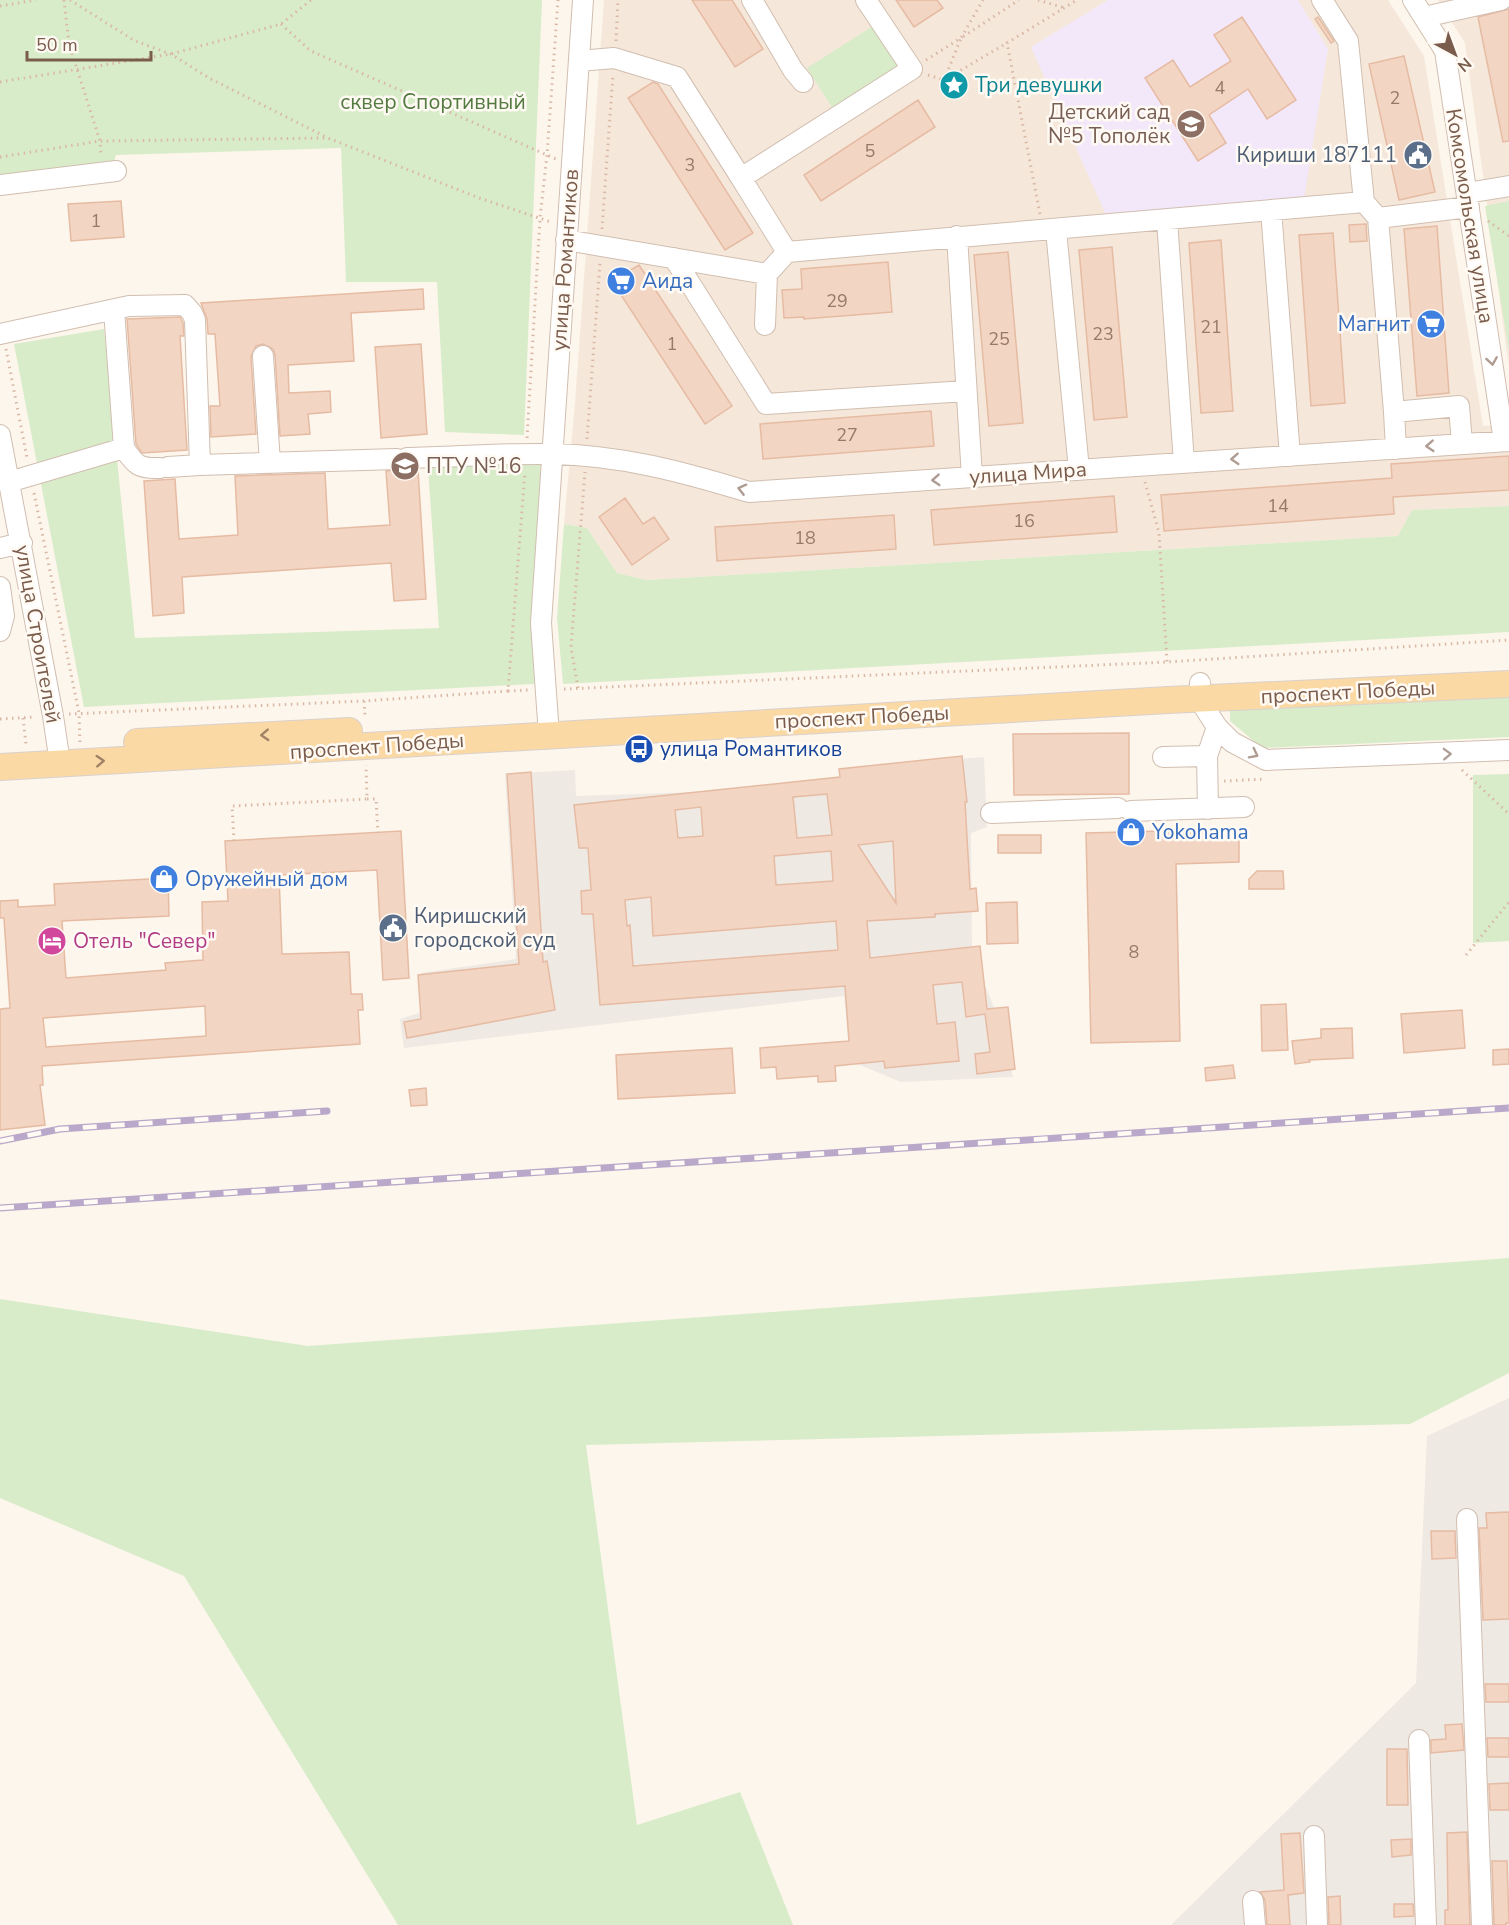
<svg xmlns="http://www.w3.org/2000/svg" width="1509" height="1925" viewBox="0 0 1509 1925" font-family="'Nunito Sans',sans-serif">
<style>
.residential{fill:#f5e8da}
.industrial{fill:#efe9e4}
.education{fill:#f3e8fa}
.green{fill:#d8ecc9}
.building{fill:#f3d5c3;stroke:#e6bba3;stroke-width:1.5;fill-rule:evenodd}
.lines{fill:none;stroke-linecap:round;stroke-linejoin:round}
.minor-casing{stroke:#d1beb0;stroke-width:22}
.major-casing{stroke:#dad1cd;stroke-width:28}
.path{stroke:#d9b8a5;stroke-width:3;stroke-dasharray:1.5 4.5;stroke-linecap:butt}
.minor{stroke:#fff;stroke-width:20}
.major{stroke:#fbd9a5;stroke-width:26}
.rail-casing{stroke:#b9a8c9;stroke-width:7}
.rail{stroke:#fffaf3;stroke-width:4.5;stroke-dasharray:14;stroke-linecap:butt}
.oneway{stroke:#af9d94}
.oneway2{stroke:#a18267}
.labels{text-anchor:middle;stroke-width:5;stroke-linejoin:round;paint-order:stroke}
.number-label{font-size:18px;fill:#987a6a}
.culture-label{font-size:21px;fill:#0d838f;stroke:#fffaf3;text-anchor:start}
.park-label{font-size:21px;fill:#537a41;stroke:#fffaf3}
.education-label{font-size:21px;fill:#785e54;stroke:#fffaf3;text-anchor:end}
.service-label{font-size:21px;fill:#4e5e75;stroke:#fffaf3;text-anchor:end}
.street-label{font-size:21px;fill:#7a5c4d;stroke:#fffaf3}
.shop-label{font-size:21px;fill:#366cbe;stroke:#fffaf3;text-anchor:start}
.transit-label{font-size:21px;fill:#164399;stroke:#fffaf3;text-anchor:start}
.hotel-label{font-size:21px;fill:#b23c85;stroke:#fffaf3;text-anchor:start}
</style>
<rect width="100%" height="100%" fill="#fdf6ec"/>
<path class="residential" d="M604,0h784l36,56 59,370 26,-1v81l-96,4 -15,26 -752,44 -29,-7 -30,-45 -23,-4 11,-121z
M1438,0h71v367l-44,-324z"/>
<path class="industrial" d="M984,757l3,70 -16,6 1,121 26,63 15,60 -112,5 -51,-21 -6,-65 -440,52 -4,-29 25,-8 -4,-38 95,-14 -11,-185 70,-4 1,26 269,-9 -1,-19z
M1509,1398v527h-338l245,-242 11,-247z"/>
<path class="education" d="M1108,0h190l30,49 -24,150 -198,16 -75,-168z"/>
<path class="green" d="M0,0h542l-18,435 -79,-3 -8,-150h-91l-5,-134 -225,7 -3,11 -113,13z
M873,26l27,44 -65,42 -28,-44z
M1509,201v150l-24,-145z
M104,329l31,309 304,-10 -11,-161 113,-4 -8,162 1,59 -450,23 -70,-363z
M1509,506v126l-946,52 -6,-66 7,-94 23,4 30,45 29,7 752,-44 14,-26z
M1509,690v47l-247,11 -32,-27v-15z
M1509,774v167l-36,2v-168z
M1509,1258v115l-99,51 -824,21 51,380 103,-33 53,133h-395l-214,-349 -184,-78v-199l308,47z"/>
<path class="building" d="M692,0h40l31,49 -28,18z
M896,0h41l6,8 -29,19z
M1509,9v132l-6,1 -25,-125z
M1242,17l54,83 -29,19 -19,-30 -39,26 17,28 -28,18 -53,-83 28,-18 17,27 41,-26 -17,-26z
M1318,17l16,24 -3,2 -16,-24z
M1404,56l31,136 -36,8 -30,-136z
M653,82l5,2 95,149 -28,17 -97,-152z
M918,100l17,27 -114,74 -17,-26z
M121,201l3,36 -53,4 -3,-37z
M1366,224l1,17 -17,1 -1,-17z
M1437,226l12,167 -32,3 -13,-167z
M1333,233l12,170 -34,3 -12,-171z
M1221,240l12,171 -32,2 -12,-170z
M1112,247l15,170 -33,3 -15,-170z
M1008,252l15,171 -34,3 -15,-171z
M888,262l4,50 -88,7v-2l-20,1 -2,-28 20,-1 -1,-20z
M639,265l93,141 -27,18 -93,-143z
M423,289l1,20 -73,4 3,48 -66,4 1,28 41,-2 1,21 -23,2 2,20 -30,2 -5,-81 -2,-6 -10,-5 -7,2 -5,11 5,77 -45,3 -1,-31h10l-5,-72h-7l-1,-15 -6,-16z
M180,317l3,6 1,13h-4l7,114 -45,3 -6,-9 -9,-125z
M421,344l6,90 -46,4 -6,-91z
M931,411l3,35 -171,13 -3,-35z
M1509,456v34l-116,7 1,17 -230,17 -3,-36 231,-17 -1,-14z
M403,469l15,1 8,129 -32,2 -3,-38 -209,14 2,36 -31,3 -9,-135 31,-2 4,60 59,-4 -3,-59 90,-3 3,56 62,-4 -4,-54z
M1114,496l3,36 -183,13 -3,-35z
M625,498l18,26 11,-7 15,22 -37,26 -33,-48z
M894,515l2,34 -179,12 -2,-34z
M1129,733v61l-115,1 -1,-61z
M962,756l5,46h-2l5,87 6,-1 2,23 -43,3v3l-68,4 3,37 110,-12 7,63 21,-2 7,62 -38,5 -2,-20 15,-2 -5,-38 -19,3 -4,-35 -29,3 4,39 18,-2 4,39 -74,7 -1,-7 -49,5 1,15 -18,1v-6l-41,3 -1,-12 -15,1 -1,-20 89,-7 -4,-55 -245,19 -7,-91h-11l-1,-23 10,-1 -3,-42h-9l-5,-43 266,-28 -1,-8zM827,794l5,41 -35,3 -4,-41zM701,807l2,29 -25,2 -3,-28zM893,841l3,62 -38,-58zM831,851l2,30 -57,4 -2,-29zM651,897l2,39 183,-15 2,29 -205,16 -3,-41 -3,1 -2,-26z
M531,772l12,190 4,-1 8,49 -148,28 -3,-16 17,-3 -3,-44 101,-11 -12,-190z
M1239,829v33l-63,2 4,177 -89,2 -5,-210z
M401,831l8,147 -26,2 -6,-110 -98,5 3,79 67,-2 2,42h11l1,16h-5l2,34 -318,22 1,19h-3l5,40 -45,5v-121l10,-1 -6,-90h-4v-17l18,-1v7l37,-2 -1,-21 114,-6 1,38 -107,5 4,57 100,-8 -1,-7 38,-3 -1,-58 26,-1 -3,-60zM205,1006l1,30 -160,11 -3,-29z
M998,835h43v18h-43z
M1257,871h26l1,18h-35v-10z
M1017,902l1,41 -31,1 -1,-41z
M1286,1004l2,46 -26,1 -1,-46z
M1462,1010l3,38 -61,5 -3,-39z
M1352,1028l1,30 -44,2 1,2 -15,2 -3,-23 29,-3v-9z
M732,1048l3,45 -117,6 -2,-44z
M1509,1049v15l-16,1v-15z
M1233,1065l2,13 -29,3 -1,-13z
M426,1088l1,17 -16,1 -2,-16z
M1509,1512v107l-26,1 -4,-92h8l-1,-15z
M1431,1531h24l1,27 -24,1z
M1485,1684h24v18h-23z
M1462,1724l2,26 -33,3v-13l15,-1 -1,-14z
M1487,1738h22v19h-21z
M1387,1749h20l1,56h-21z
M1509,1783v27h-19l-1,-26z
M1467,1832l3,93h-25v-15h3l-1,-77z
M1300,1833l4,60 -16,2 2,30h-23l-2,-25 -5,-8 24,-2 -3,-56z
M1411,1839v16l-19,2 -1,-17z
M1492,1861h15l2,62h-3v2h-12z
M1340,1896l1,29h-12l-1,-28z
M1394,1904h19l1,12 -20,1z"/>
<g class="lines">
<g class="minor-casing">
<path id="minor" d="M752,0l41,70 10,12
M1322,0l26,41 16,161 14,16 91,-11
M1413,0l32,51 59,390
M1424,17l77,-17
M579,61l35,-3 63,19 64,101
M0,185l116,-14
M1467,193l42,-7
M1271,210l19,246
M1378,218l16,194 65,-6 3,38
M1167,220l17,243
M1056,230l23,240
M957,236l15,241
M566,240l201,34 20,-22 -46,-74 171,-109 -46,-69
M787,252l577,-50
M674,258l92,146 200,-13
M114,310l10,138c11,17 15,21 36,20
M765,325l2,-51
M0,334l129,-28 56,-1 7,8 3,7 5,145 197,-6
M263,356l7,107
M1394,412l2,37
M0,435l53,281 7,47
M407,458c48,-1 96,-5 144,-4 70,1 132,18 198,38l760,-51
M168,467l32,-2
M9,482l115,-34
M0,548l22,-5
M0,587l4,29 -4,15
M1200,683l-1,16 18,28 15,15 34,18 243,-10
M549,735l-8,-112 42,-623
M1163,757l44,-1
M1208,809l-1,-53 10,-29
M1131,811l113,-4
M991,813l127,-5
M1467,1519l15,406
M1419,1740l7,185
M1314,1836l3,89
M1253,1901l2,24"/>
</g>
<g class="major-casing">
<path id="major" d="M137,742l212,-11
M0,767l1168,-67 341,-16"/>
</g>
<path class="path" d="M64,0l5,44 31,97 1,15
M70,0l65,41 36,13 38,24 119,60 151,60 72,24
M1038,0l27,8
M0,6l36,-6
M281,24l30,27 245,108
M616,41l2,-41
M926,60l35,-22 22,-38
M928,75l16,5 63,-37
M944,80l17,-42 58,-38
M0,82l171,-28 110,-30 30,-24
M0,157l100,-16 226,-3
M1040,214l-33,-171 70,-43
M1488,221l21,15
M602,229l11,-155
M6,349l21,109
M527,438l13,-220 7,-63 11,-155
M587,439l13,-176
M1145,482l14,51 8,129
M34,493l45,220 1,30
M578,688l-7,-41 14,-175
M564,689l603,-27 342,-22
M508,691l20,-1
M364,701l1,15
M69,714l295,-13 144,-10 17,-219
M23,718l3,26
M0,719l36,-2
M1462,770l47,44
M1224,781l42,-2
M367,799h9l2,34
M234,841l-2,-35 135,-7 -1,-34
M1466,955l43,-53"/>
<use href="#minor" class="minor"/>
<use href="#major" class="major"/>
<g class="rail-casing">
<path id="rail" d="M0,1141l60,-12 267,-18
M0,1208l1509,-100"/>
</g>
<use href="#rail" class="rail"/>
</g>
<defs><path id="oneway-chevron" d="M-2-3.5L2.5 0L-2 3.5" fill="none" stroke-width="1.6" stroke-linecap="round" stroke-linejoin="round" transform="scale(1.5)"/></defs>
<g class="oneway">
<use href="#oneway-chevron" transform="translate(1492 361) rotate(81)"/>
<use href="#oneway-chevron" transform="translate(1430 446) rotate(176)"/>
<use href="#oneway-chevron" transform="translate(1235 459) rotate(176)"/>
<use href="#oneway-chevron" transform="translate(936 480) rotate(176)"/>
<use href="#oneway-chevron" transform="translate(742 489) rotate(-166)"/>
<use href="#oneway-chevron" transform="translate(1254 754) rotate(27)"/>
<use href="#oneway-chevron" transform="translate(1447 754) rotate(-2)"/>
</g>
<g class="oneway2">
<use href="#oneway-chevron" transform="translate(265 735) rotate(177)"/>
<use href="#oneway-chevron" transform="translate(100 761) rotate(-3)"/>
</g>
<defs>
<g id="sight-disc" transform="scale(1.5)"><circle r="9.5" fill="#0f9aa8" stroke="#fffaf3"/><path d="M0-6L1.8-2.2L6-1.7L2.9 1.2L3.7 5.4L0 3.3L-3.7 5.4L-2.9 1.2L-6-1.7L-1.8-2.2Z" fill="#fff"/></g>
<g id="school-disc" transform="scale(1.5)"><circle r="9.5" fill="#8d6e63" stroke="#fffaf3"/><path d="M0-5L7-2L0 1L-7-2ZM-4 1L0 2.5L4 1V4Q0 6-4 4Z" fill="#fff"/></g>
<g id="civic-disc" transform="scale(1.5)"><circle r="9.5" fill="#5c6f8a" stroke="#fffaf3"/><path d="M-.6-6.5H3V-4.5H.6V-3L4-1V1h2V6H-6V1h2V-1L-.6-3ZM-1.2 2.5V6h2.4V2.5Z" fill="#fff"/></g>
<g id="supermarket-disc" transform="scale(1.5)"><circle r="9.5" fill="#3f7fe0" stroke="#fffaf3"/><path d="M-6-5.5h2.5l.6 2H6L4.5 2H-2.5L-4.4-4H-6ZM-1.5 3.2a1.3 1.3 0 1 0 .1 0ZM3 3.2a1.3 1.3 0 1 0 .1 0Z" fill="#fff"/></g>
<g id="university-disc" transform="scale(1.5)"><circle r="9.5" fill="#8d6e63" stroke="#fffaf3"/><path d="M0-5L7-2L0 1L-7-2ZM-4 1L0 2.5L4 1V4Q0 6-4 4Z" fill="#fff"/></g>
<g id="bus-disc" transform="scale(1.5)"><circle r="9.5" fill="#1a4fb4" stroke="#fffaf3"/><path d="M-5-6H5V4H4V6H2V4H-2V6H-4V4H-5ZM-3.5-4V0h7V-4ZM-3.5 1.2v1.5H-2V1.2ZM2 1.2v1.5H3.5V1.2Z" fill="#fff"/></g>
<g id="shop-disc" transform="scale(1.5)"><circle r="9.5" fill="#3f7fe0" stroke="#fffaf3"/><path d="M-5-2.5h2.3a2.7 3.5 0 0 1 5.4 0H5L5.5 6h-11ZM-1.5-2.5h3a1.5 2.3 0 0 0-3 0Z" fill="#fff"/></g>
<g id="hotel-disc" transform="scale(1.5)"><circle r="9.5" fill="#d1479c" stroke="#fffaf3"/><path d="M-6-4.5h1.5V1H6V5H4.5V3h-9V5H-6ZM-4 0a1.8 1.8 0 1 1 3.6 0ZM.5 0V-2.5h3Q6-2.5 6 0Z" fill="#fff"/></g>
</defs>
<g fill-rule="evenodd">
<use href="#sight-disc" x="954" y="85"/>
<use href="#school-disc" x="1191" y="124"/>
<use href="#civic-disc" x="1418" y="155"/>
<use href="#supermarket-disc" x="621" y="281"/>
<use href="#supermarket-disc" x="1431" y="324"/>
<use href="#university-disc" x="405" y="466"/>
<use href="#bus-disc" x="639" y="749"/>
<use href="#shop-disc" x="1131" y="832"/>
<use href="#shop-disc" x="164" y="879"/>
<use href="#civic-disc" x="393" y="928"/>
<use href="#hotel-disc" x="52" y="941"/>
</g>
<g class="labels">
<g class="number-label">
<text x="1220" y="94">4</text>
<text x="1395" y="104">2</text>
<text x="870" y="157">5</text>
<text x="690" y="171">3</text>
<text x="96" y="227">1</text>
<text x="837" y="307">29</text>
<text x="1211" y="333">21</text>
<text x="1103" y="340">23</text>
<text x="999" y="345">25</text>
<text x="672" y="350">1</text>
<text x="847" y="441">27</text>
<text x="1278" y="512">14</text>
<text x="1024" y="527">16</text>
<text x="805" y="544">18</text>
<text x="1134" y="958">8</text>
</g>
<g class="culture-label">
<text x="975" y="92">Три девушки</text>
</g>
<g class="park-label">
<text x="433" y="109">сквер Спортивный</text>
</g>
<g class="education-label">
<text x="1170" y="119">Детский сад<tspan x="1170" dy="24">№5 Тополёк</tspan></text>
<text x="426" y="473" text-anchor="start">ПТУ №16</text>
</g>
<g class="service-label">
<text x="1397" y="162">Кириши 187111</text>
<text x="414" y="923" text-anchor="start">Киришский<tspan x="414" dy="24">городской суд</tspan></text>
</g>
<g class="street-label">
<text transform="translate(1470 216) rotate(81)" y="7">Комсомольская улица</text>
<text transform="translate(565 260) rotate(-86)" y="7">улица Романтиков</text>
<text transform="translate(1028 473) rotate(-4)" y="7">улица Мира</text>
<text transform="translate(38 634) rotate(80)" y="7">улица Строителей</text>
<text transform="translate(1348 692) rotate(-3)" y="7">проспект Победы</text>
<text transform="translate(862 717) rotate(-3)" y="7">проспект Победы</text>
<text transform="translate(377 746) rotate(-4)" y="7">проспект Победы</text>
</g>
<g class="shop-label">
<text x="642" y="288">Аида</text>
<text x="1410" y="331" text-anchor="end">Магнит</text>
<text x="1152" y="839">Yokohama</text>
<text x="185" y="886">Оружейный дом</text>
</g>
<g class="transit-label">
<text x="660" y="756">улица Романтиков</text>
</g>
<g class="hotel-label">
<text x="73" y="948">Отель "Север"</text>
</g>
</g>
<g transform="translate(1455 54) rotate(139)" stroke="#fffaf3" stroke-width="4.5" paint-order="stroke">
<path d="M0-4.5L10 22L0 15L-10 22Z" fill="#7a5c4d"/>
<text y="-9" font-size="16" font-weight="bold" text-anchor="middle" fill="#7a5c4d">N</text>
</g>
<path d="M27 51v9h124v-9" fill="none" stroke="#7a5c4d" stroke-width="3"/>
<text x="36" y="51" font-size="18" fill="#7a5c4d" stroke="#fffaf3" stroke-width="4.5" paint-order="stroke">50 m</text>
</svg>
